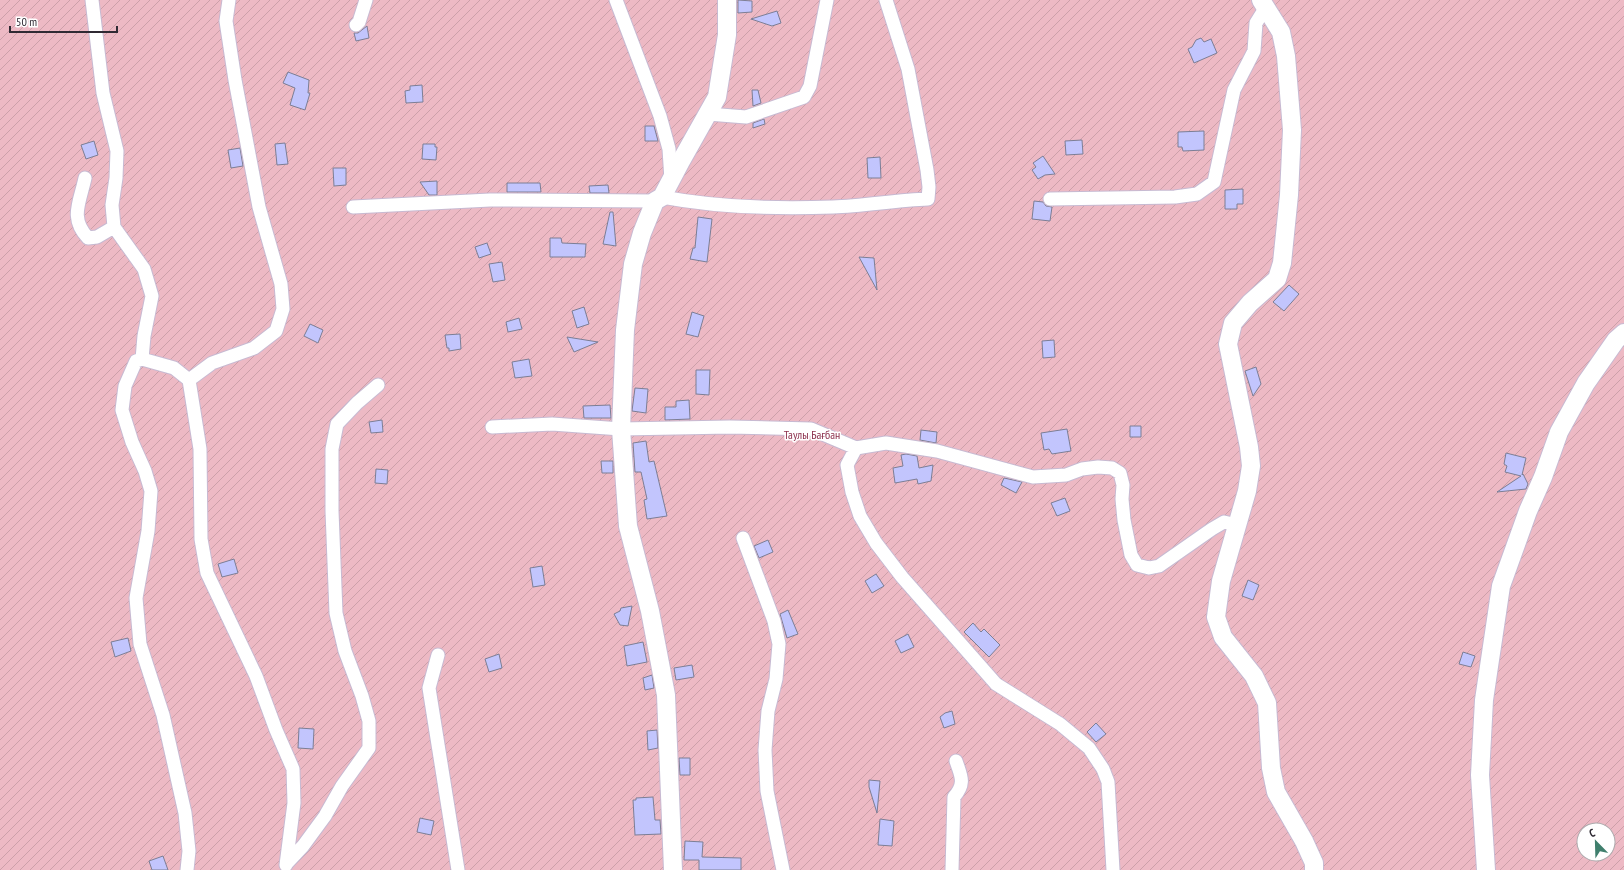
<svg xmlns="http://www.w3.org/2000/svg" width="1624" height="870" viewBox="0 0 1624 870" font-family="'PT Sans Narrow',sans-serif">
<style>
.garden{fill:url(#garden-furrows);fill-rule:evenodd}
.building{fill:#c2c5fd;stroke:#7c7e95}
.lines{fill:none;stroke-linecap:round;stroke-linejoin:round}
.street-casing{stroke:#c7bad2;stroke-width:15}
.secondary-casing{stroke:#c7bad2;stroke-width:20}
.street{stroke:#fff;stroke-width:13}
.secondary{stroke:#fff;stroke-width:18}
.labels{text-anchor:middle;stroke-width:3;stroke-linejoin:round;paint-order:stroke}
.park-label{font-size:12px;fill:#8c304d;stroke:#fff}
</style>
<defs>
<pattern id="garden-furrows" width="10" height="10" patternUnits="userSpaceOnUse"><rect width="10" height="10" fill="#edb9c4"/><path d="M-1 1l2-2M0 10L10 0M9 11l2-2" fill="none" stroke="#cc9fa9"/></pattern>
</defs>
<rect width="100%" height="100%" fill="#f2e8fb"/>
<path class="garden" d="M0,0h1624v870h-1624zM1584,830h24v24h-24z"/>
<path class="building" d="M738,0l14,1v11l-14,1z
M777,11l4,12 -9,3 -21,-7z
M367,26l2,12 -13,3 -2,-8h4z
M1201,38l3,4 7,-3 6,14 -23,10 -6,-14 4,-2 4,-7z
M288,72l21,8 -1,13h2l-5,17 -15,-5 5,-17 -12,-5z
M422,85l1,17 -17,1 -1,-12 5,-1v-4z
M752,90h6l3,13 -8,3z
M764,119l1,5 -12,4v-5z
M645,126h9l4,15h-13z
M1204,131v19l-21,1 -1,-4h-4v-15z
M1082,140l1,14 -17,1 -1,-14z
M94,141l4,14 -12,4 -5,-14z
M285,143l3,21 -11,1 -2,-21z
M423,144h12v3h2l-1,13 -14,-1z
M240,148l3,18 -12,2 -3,-18z
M1043,156l12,18 -10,1 -7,4 -6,-9 4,-3 -3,-4z
M880,157l1,21h-13l-1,-20z
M333,168h13v17l-12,1z
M437,181v14h-8l-9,-13z
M507,183h33l1,9h-34z
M608,185l1,8h-19l-1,-7z
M1243,189v15h-6v5h-12v-19z
M1034,201l9,1 3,4 6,1 -2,14 -18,-2z
M610,212h3l3,34 -13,-2z
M698,217l14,2 -5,43 -17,-3 3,-11h2z
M550,238h11l1,5 24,1 -1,13h-35z
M487,243l4,11 -12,4 -4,-11z
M859,257l15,1 3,32z
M502,262l3,18 -12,2 -4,-18z
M1289,285l10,9 -15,17 -11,-9z
M584,307l5,17 -12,4 -5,-17z
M692,312l12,4 -6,21 -12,-3z
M519,318l3,11 -14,3 -2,-10z
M310,324l13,6 -5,13 -14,-7z
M460,334l1,15 -12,2v-3h-2l-2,-13z
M567,337l31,5 -24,10z
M1054,340l1,17 -12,1 -1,-17z
M529,359l3,17 -17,2 -3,-16z
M1256,367l5,17 -8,12 -8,-25z
M696,370h14l-1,25 -13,-1z
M635,388l13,1 -2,24 -14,-2z
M689,400l1,19 -25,1v-13h11v-6z
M610,405l1,13h-27l-1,-12z
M382,420l1,12 -12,1 -2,-11z
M1130,426h11v11h-11z
M1067,429l4,22 -19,3 -3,-5 -5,1 -3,-17z
M921,430l16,2 -1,11 -16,-3z
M646,441l3,21 5,-1 13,55 -20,3 -3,-19 3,-1 -6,-27h-6l-2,-29z
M1506,453l20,5 -4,17 1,-1 5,10 -2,5 -29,3 24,-16 -16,-4 2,-6 -3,-2z
M906,454l11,2 2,12 14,-3 -2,16 -13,3 -1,-5 -22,4 -2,-15 10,-2 -2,-11z
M601,461h12v12h-11z
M376,469l12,1 -1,14 -12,-1z
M1004,478l18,4 -6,11 -15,-8z
M1065,498l5,13 -13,5 -6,-13z
M768,540l5,12 -14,6 -5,-12z
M234,559l4,14 -16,4 -4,-13z
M542,566l3,19 -12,2 -3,-19z
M876,574l8,12 -12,7 -7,-12z
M1248,580l11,5 -6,15 -11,-4z
M632,606l-4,20 -8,-1 -6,-11 6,-3 1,-3z
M788,610l10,24 -11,4 -7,-24z
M973,623l8,9 3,-3 16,16 -11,12 -25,-25z
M908,634l6,13 -13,6 -6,-12z
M128,638l3,13 -16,6 -4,-15z
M643,642l4,20 -20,4 -3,-20z
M1463,652l12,4 -4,11 -12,-3z
M499,654l3,14 -13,4 -4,-13z
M692,665l2,12 -18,3 -2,-12z
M652,675l2,13 -9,2 -2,-12z
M952,711l3,13 -11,4 -4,-11 5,-4z
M1096,723l10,11 -10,8 -9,-10z
M299,728l15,1 -1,20 -15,-1z
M657,730l1,18 -10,2 -1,-19z
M679,758h11v17h-10z
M869,780l11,1 -3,32 -8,-26z
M653,797l2,23h5l1,14 -26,1 -2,-35h3v-2z
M420,818l14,3 -3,14 -14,-3z
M880,819l14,2 -2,25 -14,-1z
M685,841l18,1 -1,15 39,1v12h-42v-10h-15z
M163,856l5,14h-16l-3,-9z"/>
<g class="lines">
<g class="street-casing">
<path id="street" d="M92,0l11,93 14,58 -1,27 -4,27 2,22 30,42 8,27 -8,40 -2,23 -6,2 -11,25 -3,24 10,32 13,29 6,20 -3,40 -12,67 4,46 23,71 22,98 4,38 -2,19
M616,0l44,116 9,33 2,31
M356,25l3,-3 7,-22
M708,114l38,3 58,-20 6,-11 17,-86
M85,178c-5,24 -16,40 3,60l9,-1 17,-10
M662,197c53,10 118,12 171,10 32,-1 63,-7 95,-8l1,-12 -2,-17 -19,-101 -22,-69
M1050,199l125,-2 22,-3 17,-12 20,-92 20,-39 2,-28 10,-16
M353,207l137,-7 165,1
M142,359l32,9 15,12 23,-17 42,-15 22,-17 7,-22 -2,-25 -22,-77 -24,-127 -9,-59 3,-21
M189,380l11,69 1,90 6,34 49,103 20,54 17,39 1,34 -8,62
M492,427l60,-3 69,5 109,-2 81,2 45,19
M743,538l31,83 5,23 -3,35 -8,32 -3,39 2,41 16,79
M438,655l-9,33 29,182
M287,863l16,-17 22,-30 17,-30 27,-38v-27l-7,-25 -17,-45 -9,-38 -4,-102v-62l5,-25 20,-21 21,-18
M952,870l2,-73c12,-14 7,-21 2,-36
M1113,870l-5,-88 -5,-13 -14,-21 -29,-24 -64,-40 -94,-107 -26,-34 -16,-27 -8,-24 -5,-27 9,-17 30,-5 51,8 96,26 33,-2 16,-6 16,-2 14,1 8,5 3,12 -1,14 2,21 7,35 6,10 12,3 10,-2 53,-37 12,-7 13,3"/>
</g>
<g class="secondary-casing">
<path id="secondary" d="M1261,0l20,32 5,24 6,74 -3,65 -7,68 -5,16 -27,24 -17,20 -5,21 21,103 2,19 -4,25 -26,90 -5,36 7,20 31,39 13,27 4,65 5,24 28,49 10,22v7
M673,870l-7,-175 -16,-84 -22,-85 -7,-97 4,-99 8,-66 9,-31 13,-32 7,-4 19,-36 36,-64 10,-62v-35
M1486,870l-6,-95 4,-75 17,-114 27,-75 15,-34 16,-45 27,-49 30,-43 8,-7"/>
</g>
<use href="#street" class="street"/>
<use href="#secondary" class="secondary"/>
</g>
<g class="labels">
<g class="park-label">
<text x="812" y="439">Таулы Бағбан</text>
</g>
</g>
<g transform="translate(1596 842) rotate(337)"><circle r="19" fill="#ffffff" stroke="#acaaad"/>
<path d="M0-3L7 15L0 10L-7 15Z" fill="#3f7f6d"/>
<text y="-6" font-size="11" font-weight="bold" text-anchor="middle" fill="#2f2a33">С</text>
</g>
<path d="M10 26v6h107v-6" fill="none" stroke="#2f2a33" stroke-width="2"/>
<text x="16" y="26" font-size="12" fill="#2f2a33" stroke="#ffffff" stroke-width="3" paint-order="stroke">50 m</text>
</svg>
